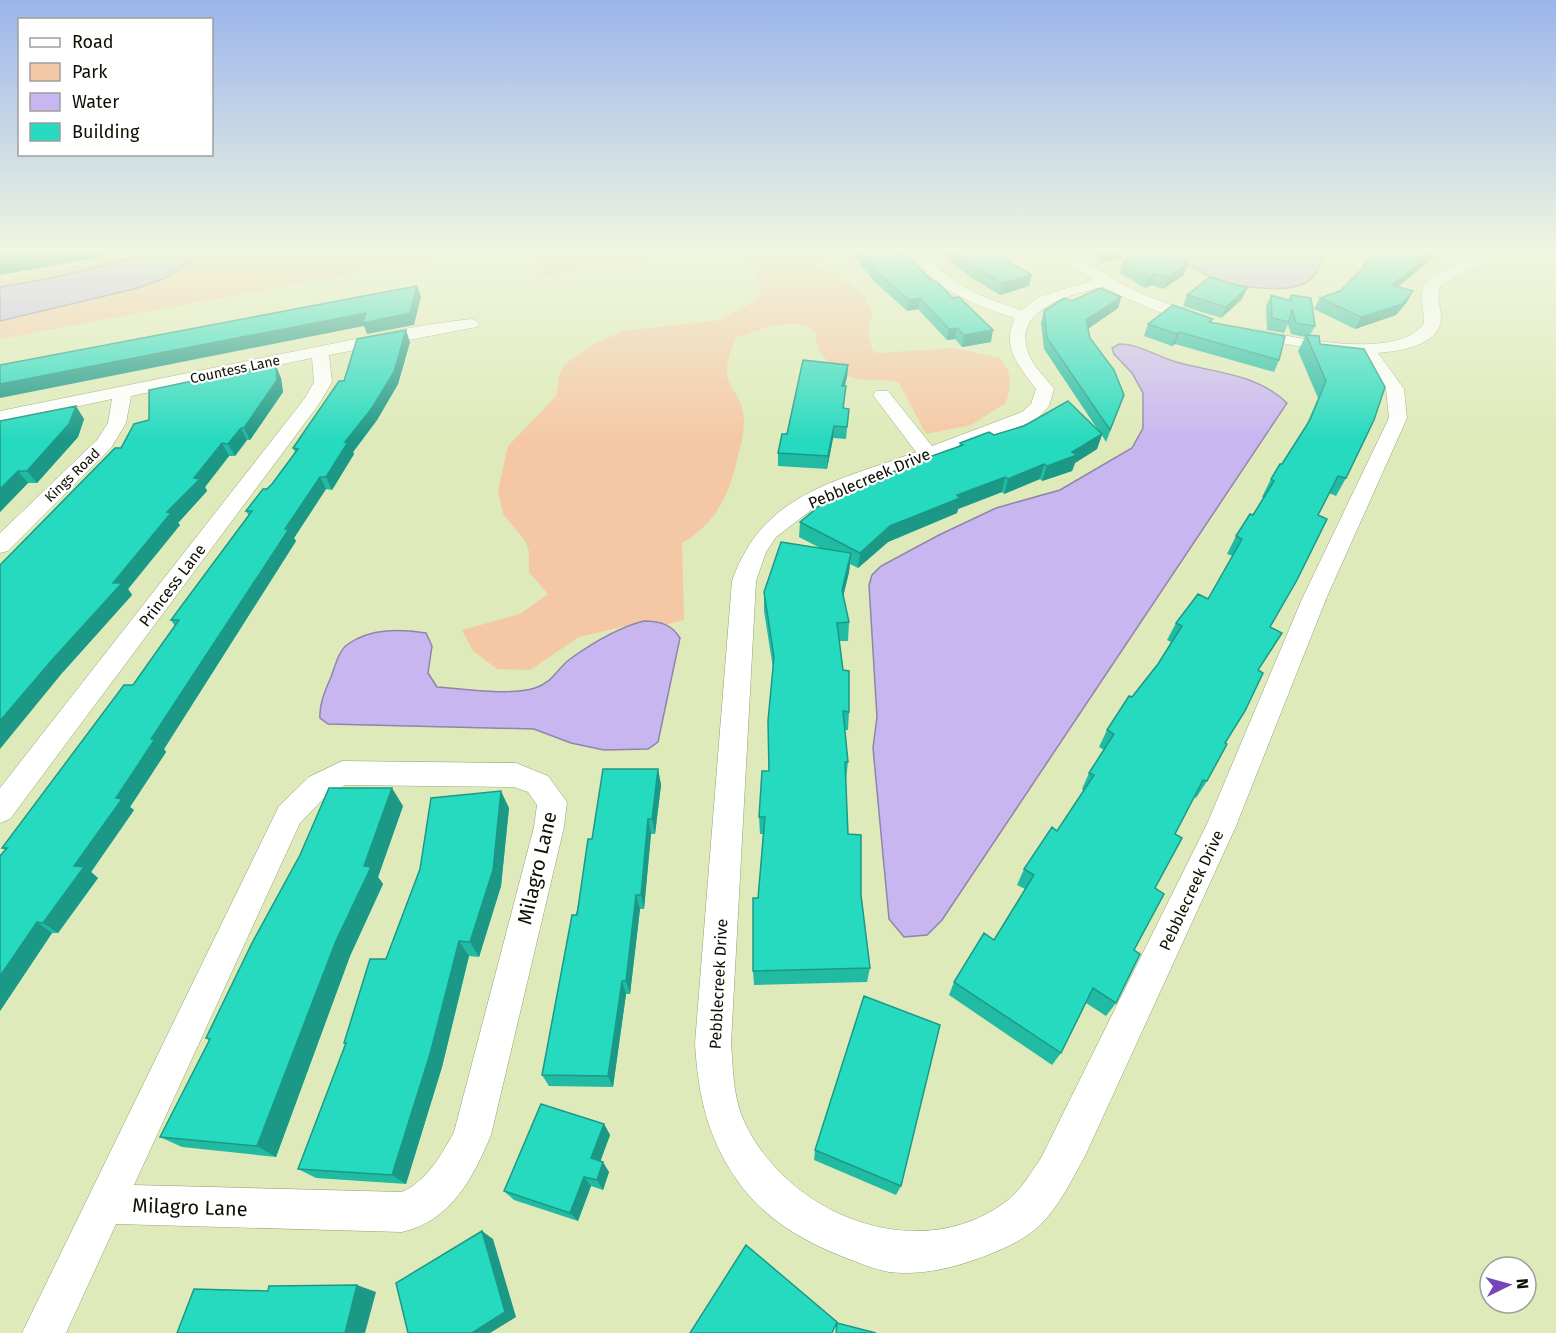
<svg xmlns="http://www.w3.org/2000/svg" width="1556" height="1333" viewBox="0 0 1556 1333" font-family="'Fira Sans',sans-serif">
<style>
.green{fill:#f5c8a5}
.water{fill:#c8b6f1;stroke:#9084a9;stroke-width:1.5}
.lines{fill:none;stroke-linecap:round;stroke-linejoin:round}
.minor-casing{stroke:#96a173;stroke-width:1}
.minor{fill:#fff;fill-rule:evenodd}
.wall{fill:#21bba4}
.shaded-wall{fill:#1b9986}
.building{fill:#26dabf;stroke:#1b9986;stroke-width:1.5}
.labels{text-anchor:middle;stroke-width:4.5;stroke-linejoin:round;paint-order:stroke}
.far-street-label{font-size:14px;fill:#0d1002;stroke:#fff}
.street-label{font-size:16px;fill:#0d1002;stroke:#fff}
.near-street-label{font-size:20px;fill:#0d1002;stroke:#fff}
</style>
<rect width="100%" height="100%" fill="#deeab9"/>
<path class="green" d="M148,253h312l-460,86v-58z
M540,253h138l-141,25z
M716,253h105l-4,14 16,5 32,24 7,19 -4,14 4,21 6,3 77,-5 45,10c13,16 11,26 6,45l-35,22 -45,9 -27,-51c-12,-4 -21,-2 -33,-3 -28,-2 -49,-22 -51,-48 -20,-18 -57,-1 -79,6 -6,17 -14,32 -5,49 4,6 9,13 11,20 4,16 1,30 -3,45 -9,40 -20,69 -57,91l2,77 -28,7 -26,-2 -51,12 -49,33 -33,-1 -24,-18 -11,-21 58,-16 28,-20 -19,-22v-20l-3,-10 -23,-28 -5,-23 10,-45 48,-50 3,-20 6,-12 28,-20 30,-13 96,-11 26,-13 17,-14 -9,-32z"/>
<path class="water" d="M155,253l44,2 -36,24 -25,9 -138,33v-34l51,-9z
M1170,253h156c-4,8 -8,18 -14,25 -15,17 -69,10 -89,3 -19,-6 -36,-17 -53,-28z
M1119,344c20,0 37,12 57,18 39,11 80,11 111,41l-345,517 -15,15 -23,2 -15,-18 -16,-171 4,-31 -8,-132 3,-10 9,-9 58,-31 57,-27 64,-18 72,-42 11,-20v-35l-11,-20 -18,-19 -2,-6z
M644,621c17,0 28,4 36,17l-22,104 -10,7 -44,1 -33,-7 -37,-14 -206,-5 -8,-6c-1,-14 5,-27 11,-41 4,-10 7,-26 17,-33 23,-16 52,-15 78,-11l6,13 -4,27 9,14c27,2 73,9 98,1 17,-5 22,-19 35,-29 21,-15 50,-32 74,-38z"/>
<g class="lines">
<g class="minor-casing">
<path id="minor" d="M911,253h14c24,32 60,46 97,57l17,-13 54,-17 -37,-27c26,0 50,24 74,35 24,12 49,20 75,28l2,3 -2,3c-19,5 -82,-25 -101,-35 -32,7 -94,21 -75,68 5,12 17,23 25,34l-5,17 -13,14 -217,84 -43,33 -10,15 -10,29 -25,462c2,24 2,53 12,76 42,95 173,148 261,84 16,-11 26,-29 37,-45l166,-334 95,-225 87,-181 -3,-29 -25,-36 -43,-3 -72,-14 -2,-3 8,-5c38,9 146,34 172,-5 1,-11 -5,-23 -1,-34 8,-22 37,-18 50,-36h14l-10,13 -36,19c-6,12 0,21 0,33 -1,28 -42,33 -63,35l26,36 3,29 -81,181 -90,227 -151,330c-13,23 -25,49 -44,68 -14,14 -33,23 -51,30 -32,13 -67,22 -101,18 -12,-2 -24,-7 -35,-11 -46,-17 -89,-40 -117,-81 -30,-43 -39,-86 -42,-137l37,-462c31,-89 105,-99 184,-129l-43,-57 3,-4h12l44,55 90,-34 9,-8 5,-15c-17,-23 -35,-41 -21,-71 -42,-13 -79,-28 -104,-65z
M471,319l6,2 2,3 -2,3 -148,28 3,27 -13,22 -309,415 -10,4v-35l305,-390 9,-16 -2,-24 -181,38 -5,27 -15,25 -103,103 -8,2v-20l97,-93 11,-17 4,-24 -112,24v-12l425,-86z
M342,761l174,2 32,13 19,26 -3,25 -73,308c-18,43 -40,86 -89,97l-286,-8 -50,109h-44l257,-527 30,-29zM345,785l169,2 14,5 9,13 -3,22 -80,305c-12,22 -27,49 -52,60l-268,-7 166,-362 23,-24z"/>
</g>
<use href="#minor" class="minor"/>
</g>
<path class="wall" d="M853,253h50l88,89 -29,5 -7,-8 -8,1 -29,-31 -11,2 -32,-29 -22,-26z
M941,253h59l29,33 -29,9 -30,-18z
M1091,253h39l-28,10z
M1373,253h66l-41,34 9,15 -11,13 -41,14 -41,-20 6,-11 20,-7 20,-20 4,-8z
M1123,262l61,13 -21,14 -11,-4 -7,3 -25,-15z
M1187,295l55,4 -21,19 -38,-12z
M1271,295l17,5 3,-5 24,31 -5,9 9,1 27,142 -10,18 -7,-3 -11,22 -48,112 -12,43 -51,111 -11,17 -2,-1 -19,37 -20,54 -39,115 -10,13 -20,-13 -25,50 -9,12 -103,-70 5,-13 40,-42 31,-51 -8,-4 7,-16 33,-38 27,-40 -2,-2 7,-16 15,-23 -5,-3 8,-17 51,-66 13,-22 -4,-2 9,-17 32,-24 25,-43 -6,-2 9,-18 17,-21 11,-17 -2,-1 9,-18 11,-15 23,-36 13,-30 -20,-47 7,-14 -14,-3 -3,-10 -4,9 -17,-3 -1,-24z
M1121,297l-3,11 -30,21 2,9 34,57 -18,47 -4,-7 -5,14 -22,14 -3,8 -30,10 -2,-2 -36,15 -2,-2 -44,17 -1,4 -69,29 -30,26 -8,-4 -1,8 -6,25 6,25 -1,19h-9l10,71 -1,18h-3l3,32 -2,18 2,54 13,61 9,73 -3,14 -113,3 -1,-14 5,-73 5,-64h-3l-1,-17 10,-46 4,-103 -9,-57v-19l56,-44 -21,-11 1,-15 89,-46v-3l39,-13 1,-3 30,-10 1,-4 34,-8 104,-5 -54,-81 -3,-26 3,-12 28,-10z
M1213,319l-2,3 68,38 -5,12 -99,-28 -3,2 -28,-10 4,-12z
M410,342l-12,42 -21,36 -24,32 1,2 -22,36 -6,-1 -32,49 2,3 -132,208 2,3 -36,55 4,3 -43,62 7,6 -40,55h-6l-52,78v-155l5,-6 -3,-2 131,-163 42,-59 -4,-6 78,-104 -3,-5 26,-27 23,-32 -2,-4 51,-67z
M848,365l-1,12 -2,9 -1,23h5l-3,30 -13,-1 -6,31 -49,-3v-13l9,-19z
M250,369l1,2 30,7 2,14 -33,48h-3l-12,16h-6l-24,31 2,4 -29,32 2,2 -52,64 4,6 -69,77 58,-224 28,-28z
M84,419l-6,18 -41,46h-9l-28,29v-91z
M658,769l3,16 -6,49h-4l-7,75h-4l-10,85h-4l-13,93 -64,-1 -7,-11 50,-236z
M403,806l-25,71 5,7 -33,72 -74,201 -94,-10 -22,-10 49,-97 -3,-2z
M509,808l-8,78 -22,71 -10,-1 -27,111 -36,117 -90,-6 -18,-9 48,-124 -2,-2z
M604,1124l6,11 -10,26 9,11 -6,18 -12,-4 -13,35 -64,-21 -10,-9z
M815,1150l86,36 -5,9 -82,-35z"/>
<path class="shaded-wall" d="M31,253h85l-31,7 -85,15v-17z
M1105,253h25l-28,10z
M1432,253h7l-53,43 6,-11z
M1188,264l-4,11 -21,14 4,-12z
M1155,274l-3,11 -7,3 4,-11z
M1032,275l-3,11 -29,9 2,-12z
M417,286l4,11 -7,28 -47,9 -3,-8 -364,72v-14z
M1247,288l-5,11 -21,19 5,-11z
M1413,291l-6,11 -11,13 -41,14 6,-12z
M1121,297l-3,11 -35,24 3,-12z
M920,298l-2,11 -11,2 2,-11z
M957,328l-2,11 -8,1 2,-11z
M406,330l4,12 -12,42 -21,36 -24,32 1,2 -22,36 -6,-13z
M993,330l-2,12 -29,5 2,-12z
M1179,332l-4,12 -3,2 5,-12z
M848,365l-1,12 -6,21 1,-12z
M276,366l5,12 2,14 -33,48 -6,-12z
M76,406l8,13 -6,18 -41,46 -10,-12z
M834,426l-1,12 -6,31 1,-13z
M241,428l6,12 -12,16 -7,-12z
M1102,434l-5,15 -22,14 -3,8 -30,10 5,-15 25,-14z
M222,443l7,13 -24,31 2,4 -29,32 2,2 -52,64 4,6 -69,77 -63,77v-28l113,-138z
M1044,464l-4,15 -36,15 4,-15z
M18,471l10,12 -28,29v-23z
M320,477l6,12 -32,49 2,3 -132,208 2,3 -36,55 4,3 -43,62 7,6 -40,55 -15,-10 31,-57 42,-68 35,-59 134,-210z
M1005,477l-3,15 -44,17 -1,4 -69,29 -30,26 2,-15 30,-27 67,-31z
M851,553l-2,19 -9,37 2,-19z
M658,769l3,16 -6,49 -3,-15z
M392,788l11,18 -25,71 5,7 -33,72 -74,201 -19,-11z
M501,791l8,17 -8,78 -22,71 -9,-15z
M648,819l3,15 -7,75 -3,-14z
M636,895l4,14 -10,85 -4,-13z
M37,922l15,11 -52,78v-35z
M459,941l10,15 -27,111 -36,117 -14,-9z
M622,981l4,13 -13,93 -5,-11z
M604,1124l6,11 -12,33 -7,-10z
M603,1162l6,10 -6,18 -6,-10z
M584,1177l7,9 -13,35 -8,-8z
M482,1231l11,8 23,78 -26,16h-18z
M357,1285l19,7 -11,41h-20z"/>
<path class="building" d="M0,253h31l-31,5z
M861,253h42l31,29h3l16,16 6,-1 34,33 -29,5 -7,-7 -8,1 -29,-31 -11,2 -33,-29z
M956,253h44l12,11 20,11 -30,8 -31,-17z
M1137,253h22l29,11 -21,13 -12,-3 -6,3 -26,-15z
M1373,253h59l-40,32 21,6 -11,13 -41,13 -41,-19 20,-7 27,-27 -3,-1z
M1210,277l37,11 -21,19 -39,-12z
M417,286l-7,27 -47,10 3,-10 -366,71v-19z
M1100,288l21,9 -35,23 4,18 24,32 10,25 -14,35 -63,-92 -3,-27 20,-13 8,3z
M1271,295l20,6v-6l20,3 4,28 -19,-3 -4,-14 -3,13 -17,-4z
M1173,305l40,14 -4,3 76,14 -6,24 -100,-28 -2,2 -29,-10z
M406,330l-12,42 -22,36 -27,34h3l-22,35h-6l-35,52h4l-138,210h4l-39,59 6,1 -48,67 10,1 -41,56 -6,-1 -37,54v-120l7,-8h-5l122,-163h9l46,-65h-8l81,-109h-6l17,-22h4l5,-5 26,-35 -5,-1 46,-67h5l13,-42z
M1306,335l13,1 1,8 44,5 21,38 -11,33 -28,58 -8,-2 -20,39 9,4 -30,61 -27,47 12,6 -24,37 5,3 -18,38 -20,32 2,1 -20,37 -4,-1 -28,54 7,4 -27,50 9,6 -30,56 6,4 -24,49 -23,-15 -32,65 -107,-71 30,-49 10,7 40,-65 -10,-6 28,-42 5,4 37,-56 -5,-2 25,-39 -7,-4 22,-34 3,1 26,-33 24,-38 -6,-3 22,-29 10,5 34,-60 -6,-3 14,-22 3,1 21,-34 -3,-2 9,-15h2l28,-44 16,-39z
M803,360l45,5 -6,21h4l-3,22 6,1 -2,18 -13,-1 -6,30 -50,-3 4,-19h5z
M276,366l1,14 -33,48h-3l-13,16 -6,-1 -28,35 6,1 -33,33 4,1 -58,70h9l-70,77 -52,61v-156l115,-117h6l13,-24 15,-4v-30l101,-21v2z
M1068,401l34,33 -30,18 5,3 -30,11 -3,-2 -36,15 -3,-2 -48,18 3,3 -70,28 -30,27 -60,-31 36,-30 56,-17 -3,-2 42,-14 -2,-2 34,-12 -3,-2 29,-11 5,3 30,-9z
M76,406l-7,18 -42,47h-9l-18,18v-68z
M781,542l70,11 -9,37 7,32 -12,1 6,47 6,1v41l-6,-1 5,51h-3l3,72 13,1v60l9,73 -117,3v-73h5l7,-81h-6l3,-46h7l-1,-50 6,-64 -10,-65z
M603,769h55l-6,50h-4l-7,76h-5l-10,86h-4l-14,95 -66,-1 30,-160h5l11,-76h4z
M329,788h63l-28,78 7,1 -35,74 -79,205 -97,-9 50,-98 -4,-1 46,-95 48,-88z
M501,791l-8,79 -23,72 -11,-1 -29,113 -38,121 -94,-6 48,-126h-2l26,-84h16l34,-90 11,-71z
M864,996l76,29 -39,161 -86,-36z
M541,1104l63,20 -13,34 12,4 -6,18 -13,-3 -14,36 -66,-22z
M482,1231l23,81 -33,21h-64l-12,-50z
M746,1245l91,77 -5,11h-142z
M357,1285l-12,48h-168l17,-44 74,2 1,-5z
M837,1323l39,10h-40z"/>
<linearGradient id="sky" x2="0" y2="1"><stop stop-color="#9bb5ec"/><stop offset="0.57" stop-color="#f0f6e0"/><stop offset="1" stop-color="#f0f6e0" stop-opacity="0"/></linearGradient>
<rect width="1556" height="440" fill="url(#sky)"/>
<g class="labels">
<g class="far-street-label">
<text transform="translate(235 369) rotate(-12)" y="5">Countess Lane</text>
<text transform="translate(72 475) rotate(-44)" y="5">Kings Road</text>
</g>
<g class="street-label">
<text transform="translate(869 478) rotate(-23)" y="6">Pebblecreek Drive</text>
<text transform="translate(172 585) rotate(-53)" y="6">Princess Lane</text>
<text transform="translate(1191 890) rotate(-65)" y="6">Pebblecreek Drive</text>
<text transform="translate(718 984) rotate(-87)" y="6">Pebblecreek Drive</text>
</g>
<g class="near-street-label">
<text transform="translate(537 868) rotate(-77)" y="7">Milagro Lane</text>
<text transform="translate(190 1207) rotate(2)" y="7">Milagro Lane</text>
</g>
</g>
<rect x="18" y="18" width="195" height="138" fill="#ffffff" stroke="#9e9f9a" stroke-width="1.5"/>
<rect x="30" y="38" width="30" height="9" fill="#ffffff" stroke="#9e9f9a" stroke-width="1.5"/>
<text x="72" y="48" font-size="18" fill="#0d1002">Road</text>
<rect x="30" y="63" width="30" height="18" fill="#f5c8a5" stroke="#9e9f9a" stroke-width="1.5"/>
<text x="72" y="78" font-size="18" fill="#0d1002">Park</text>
<rect x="30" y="93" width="30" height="18" fill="#c8b6f1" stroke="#9e9f9a" stroke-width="1.5"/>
<text x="72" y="108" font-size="18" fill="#0d1002">Water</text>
<rect x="30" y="123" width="30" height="18" fill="#26dabf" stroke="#9e9f9a" stroke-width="1.5"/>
<text x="72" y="138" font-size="18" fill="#0d1002">Building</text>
<g transform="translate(1508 1285) rotate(85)"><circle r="28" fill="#ffffff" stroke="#9e9f9a" stroke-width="1.5"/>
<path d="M0-4.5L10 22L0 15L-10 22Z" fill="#7644bb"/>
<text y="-9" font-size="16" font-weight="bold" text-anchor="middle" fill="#0d1002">N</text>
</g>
</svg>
